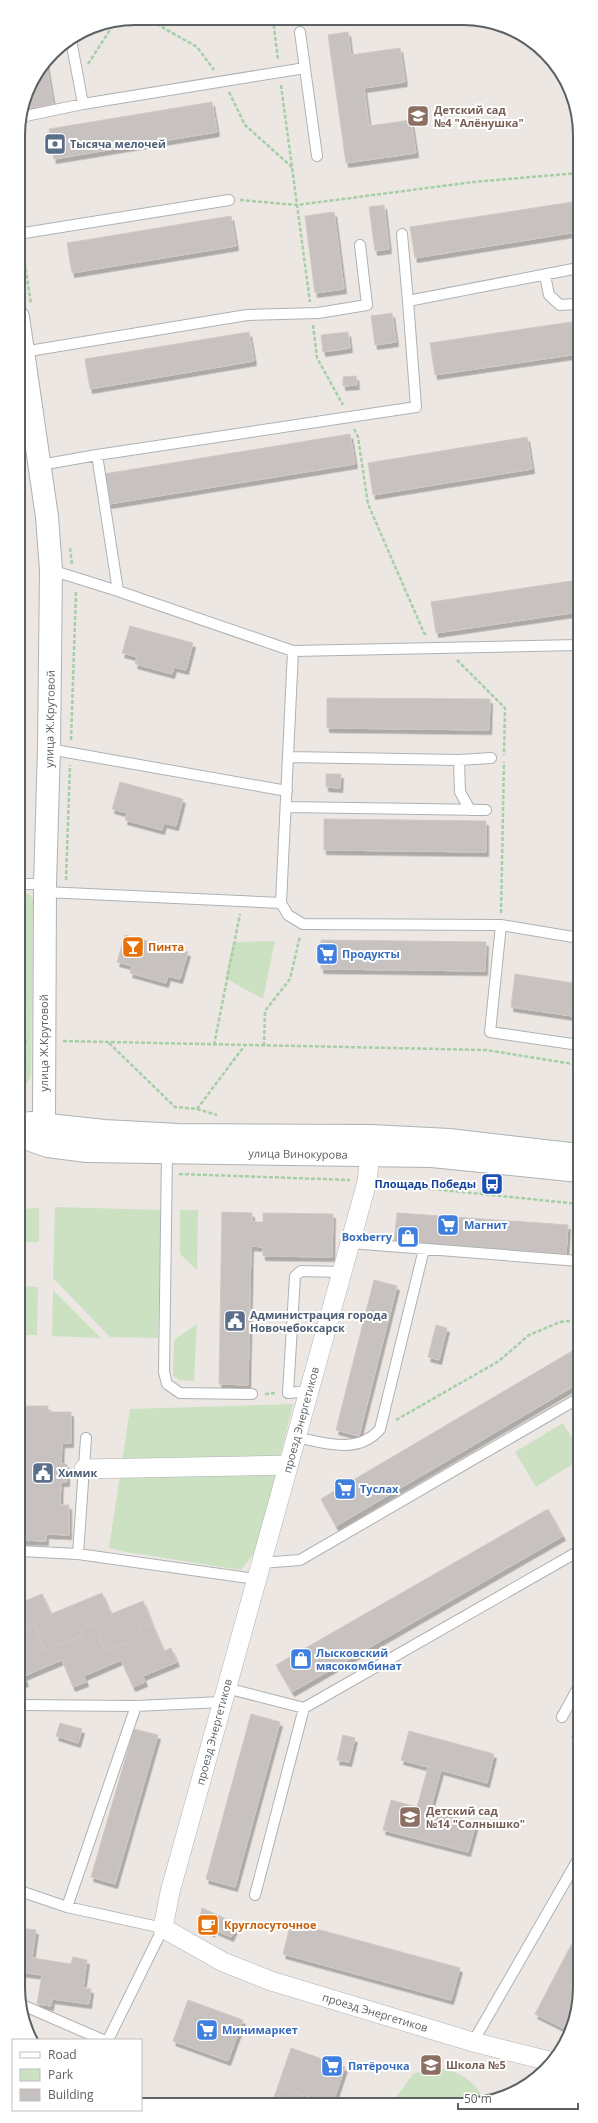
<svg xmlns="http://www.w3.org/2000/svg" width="598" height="2123" viewBox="0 0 598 2123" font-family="'Open Sans',sans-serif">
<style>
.green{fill:#cbe1c2}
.building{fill:#c7c2c0;stroke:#d0c8c2;filter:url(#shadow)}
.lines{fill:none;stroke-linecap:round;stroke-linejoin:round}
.lane-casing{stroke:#aeb2b4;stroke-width:12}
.street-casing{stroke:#aeb2b4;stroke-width:20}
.secondary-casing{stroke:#adb2b4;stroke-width:24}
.path{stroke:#a6cfa6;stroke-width:2.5;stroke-dasharray:4 2;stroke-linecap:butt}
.lane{stroke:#fff;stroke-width:10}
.street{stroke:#fff;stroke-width:19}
.secondary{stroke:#fff;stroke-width:22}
.labels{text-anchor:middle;stroke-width:4;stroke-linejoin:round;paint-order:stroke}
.education-label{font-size:11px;font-weight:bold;fill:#785e54;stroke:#fff;text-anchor:start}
.service-label{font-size:11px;font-weight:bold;fill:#4e5e75;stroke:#fff;text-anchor:start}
.street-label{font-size:11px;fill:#5b6062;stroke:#fff}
.food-label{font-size:11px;font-weight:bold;fill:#c56008;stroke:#fff;text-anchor:start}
.shop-label{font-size:11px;font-weight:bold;fill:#366cbe;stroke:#fff;text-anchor:start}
.transit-label{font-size:11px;font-weight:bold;fill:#164399;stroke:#fff;text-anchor:end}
.rim{fill:none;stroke:#5b6062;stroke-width:2}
</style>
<defs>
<filter id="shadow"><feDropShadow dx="2.5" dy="4.5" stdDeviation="0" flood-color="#0004"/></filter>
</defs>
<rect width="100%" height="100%" fill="#ece7e3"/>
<path class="green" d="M19,893l11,1 3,6 -2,177 -9,12h-3z
M275,941l-12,58 -38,-21 8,-36z
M55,1207l106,3 -3,128 -48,-1 -57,-59z
M39,1208v34h-17v-33z
M180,1210h18l-1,60 -17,-16z
M20,1286l18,1 -1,48h-18z
M53,1290l48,48 -49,-2z
M197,1324l-3,57 -14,-1 -7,-4 1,-36z
M293,1404l-36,146 -16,20 -115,-18 -17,-4 21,-139z
M563,1423l16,27v10l-43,27 -21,-35z
M429,2068c24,-2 48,13 57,35h-94l21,-29z"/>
<path class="building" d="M348,32l3,23 49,-7 5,34 -41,6 5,38 42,-6 5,33 -70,10 -18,-128z
M46,61l7,43 -29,5 6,-26z
M212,102l5,30 -163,27 -5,-30z
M573,202l4,30 -162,26 -5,-31z
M384,205l5,44 -14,2 -6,-44z
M334,212l10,77 -29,4 -10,-77z
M231,216l5,30 -164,27 -5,-30z
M392,313l4,29 -21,3 -4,-29z
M578,321v33l-143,21 -5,-32z
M249,332l5,29 -164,28 -5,-30z
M348,332l2,16 -27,4 -2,-17z
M356,376l1,9 -14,1v-9z
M350,434l5,30 -246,40 -5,-30z
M527,437l5,32 -159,26 -5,-32z
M578,580v32l-142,21 -5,-31z
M130,626l63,17 -7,27 -12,-3 -2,7 -37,-10 2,-7 -15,-4z
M327,698l163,1 -1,31 -162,-2z
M326,774h15l-1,14 -14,-1z
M120,782l63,17 -7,27 -12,-3 -2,7 -37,-10 2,-7 -15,-4z
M324,819l162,2v31l-162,-2z
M125,935l63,17 -8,27 -12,-3 -2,7 -36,-10 2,-7 -15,-4z
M321,940l165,2 -1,29 -164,-2z
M515,974l64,10v33l-68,-10z
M222,1212l30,1v9h11v-9l70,1 -1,43 -69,-1v-9l-12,-1 -3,139 -29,-1z
M397,1213l171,12 -2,29 -172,-12z
M374,1280l23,6 -38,150 -23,-6z
M436,1325l11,3 -8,32 -11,-3z
M579,1347v36l-243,143 -15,-27z
M20,1406h28v6h23v31h-9l-1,21h6v18h-6l-1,23h9v30l-23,-1v7l-26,-1z
M548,1509l15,27 -271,156 -16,-27z
M102,1593l9,21 32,-13 9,23 -13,5 3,7 -37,15 -11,-27 -14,5 3,6 -38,16 -11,-27 -14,6 3,6 -3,1v-34l22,-9 9,20z
M34,1624l11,27 38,-16 -3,-6 14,-5 11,27 37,-15 -3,-7 13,-5 12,27 7,-3 6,14 -34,14 2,6 -12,5 -12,-27 -37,16 2,6 -13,5 -11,-27 -38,16 2,6 -6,3v-48l3,-1 -3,-6z
M251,1714l29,8 -45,165 -29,-8z
M579,1722v20l-8,-5z
M60,1723l22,6 -4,14 -22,-7z
M134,1729l24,6 -43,149 -24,-7z
M409,1731l85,23 -7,29 -46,-13 -11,40 46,13 -8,29 -85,-22 8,-30 26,7 11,-40 -27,-7z
M343,1735l12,3 -6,24 -12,-2z
M202,1908l35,16 -6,13 -18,-8 -1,4 -13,-12z
M291,1922l169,46 -9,32 -168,-46z
M21,1928l15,2 -4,28 39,6 2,-7 14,3 -4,28 8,1 -2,15 -37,-5 -1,7 -14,-2 5,-29 -22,-3z
M580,1928v68l-17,32 -28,-14z
M188,2000l55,20 -15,41 -55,-20z
M291,2048l54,19 -12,36h-7l-48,-17z
M278,2086l26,9 -3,8h-29z"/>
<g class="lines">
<g class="lane-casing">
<path id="lane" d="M300,32l17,124
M83,104l222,-36
M21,117l62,-13 -12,-64
M18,234l211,-34
M402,234l6,67
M573,269l-165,32 8,106 -319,48 21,136 175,60 285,-6
M545,275l4,20 11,10 15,-1
M23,352l224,-37 71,-2 49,-8 -7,-60
M40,465l57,-10
M51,570l67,21
M49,749l238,42
M289,757l170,3 32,-2
M459,760l1,32 10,18
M286,807l200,3
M19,884h26
M45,892l236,11 7,12 15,9 198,1 78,13
M281,903l12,-252
M501,925l-11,107 89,13
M167,1153l-3,219 3,12 13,9 72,1
M350,1243l229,18
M577,1260l2,-13
M309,1391l-21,2 7,-117 6,-5 41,1
M296,1437c28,6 62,18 84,-8l44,-180
M20,1551l58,3 178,25
M78,1554l8,-116
M261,1563l39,-3 279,-162
M226,1688l78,20 275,-157
M20,1705l116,1 86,-4
M562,1717l17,-31
M20,1891l47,16 96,21 -55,112
M255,1895l49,-187
M67,1907l69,-201
M20,2004l83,36
M473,2042l107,-186"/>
</g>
<g class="street-casing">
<g id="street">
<path id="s1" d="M370,1154l-3,28 -197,710 -7,36 60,34 48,19 202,61 80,20"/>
<path d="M84,1469l204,-4"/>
</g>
</g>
<g class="secondary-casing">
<g id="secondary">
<path d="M18,317l29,200 4,53 -2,179 -4,135 -1,239"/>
<path d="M30,1123l74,8 74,4 193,1 78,4 130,15"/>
<path id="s2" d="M19,1136l29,10 39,5 345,5 147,15"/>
</g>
</g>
<path class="path" d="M146,18l51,29 17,23
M273,19l5,41
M88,64l27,-42
M281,85l29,217
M229,92l16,33 47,42
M240,200l57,5 176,-23 105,-9
M18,205l3,16
M22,245l9,59
M313,325l4,33 26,47
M354,429l4,8 10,67 56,129 3,2
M70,548l2,16
M457,660l48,48 -1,47
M71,740l5,-149
M66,880l4,-115
M501,913l3,-151
M19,1041h8
M63,1041l423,9 93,15
M109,1043l66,64 22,2 48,-64
M214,1045l26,-131
M264,1046l1,-35 25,-32 10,-43
M197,1109l20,6
M179,1174l171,6
M384,1184l195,20
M265,1394l11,-1
M396,1420l103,-59 30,-26 31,-13 19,-2"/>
<use href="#lane" class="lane"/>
<use href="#street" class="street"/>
<use href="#secondary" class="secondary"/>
</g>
<defs>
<g id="school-square" transform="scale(1.15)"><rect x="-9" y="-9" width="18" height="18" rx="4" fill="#8d6e63" stroke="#fff"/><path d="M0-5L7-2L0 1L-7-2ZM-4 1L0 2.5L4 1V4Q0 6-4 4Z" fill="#fff"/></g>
<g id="bank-square" transform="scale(1.15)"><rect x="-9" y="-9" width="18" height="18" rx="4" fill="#5c6f8a" stroke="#fff"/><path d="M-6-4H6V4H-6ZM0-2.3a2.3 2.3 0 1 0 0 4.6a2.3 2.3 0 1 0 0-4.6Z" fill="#fff"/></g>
<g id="bar-square" transform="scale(1.15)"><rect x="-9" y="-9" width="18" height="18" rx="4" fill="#e8710a" stroke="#fff"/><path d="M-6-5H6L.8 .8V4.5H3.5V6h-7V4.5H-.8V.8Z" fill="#fff"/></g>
<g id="supermarket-square" transform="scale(1.15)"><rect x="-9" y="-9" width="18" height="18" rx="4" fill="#3f7fe0" stroke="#fff"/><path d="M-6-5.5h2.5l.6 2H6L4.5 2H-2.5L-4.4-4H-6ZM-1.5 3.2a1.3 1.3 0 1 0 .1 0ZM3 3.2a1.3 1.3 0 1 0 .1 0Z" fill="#fff"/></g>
<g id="bus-square" transform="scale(1.15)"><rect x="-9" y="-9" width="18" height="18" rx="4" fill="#1a4fb4" stroke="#fff"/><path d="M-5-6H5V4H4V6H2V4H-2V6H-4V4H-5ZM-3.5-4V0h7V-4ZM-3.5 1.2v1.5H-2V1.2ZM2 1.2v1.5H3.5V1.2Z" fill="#fff"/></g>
<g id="shop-square" transform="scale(1.15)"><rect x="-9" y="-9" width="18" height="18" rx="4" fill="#3f7fe0" stroke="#fff"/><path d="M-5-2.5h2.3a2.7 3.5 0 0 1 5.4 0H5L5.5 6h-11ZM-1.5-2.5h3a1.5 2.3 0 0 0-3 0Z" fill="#fff"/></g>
<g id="civic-square" transform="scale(1.15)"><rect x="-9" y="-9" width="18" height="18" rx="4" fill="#5c6f8a" stroke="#fff"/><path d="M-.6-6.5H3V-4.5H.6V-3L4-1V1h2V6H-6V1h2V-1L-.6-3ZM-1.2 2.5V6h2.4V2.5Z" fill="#fff"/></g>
<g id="cafe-square" transform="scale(1.15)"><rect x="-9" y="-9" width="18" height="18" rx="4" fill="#e8710a" stroke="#fff"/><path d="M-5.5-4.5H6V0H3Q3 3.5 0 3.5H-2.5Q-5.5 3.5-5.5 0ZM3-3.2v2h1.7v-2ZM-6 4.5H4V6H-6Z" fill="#fff"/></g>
</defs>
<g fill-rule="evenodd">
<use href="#school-square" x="418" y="116"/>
<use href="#bank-square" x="55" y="144"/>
<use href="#bar-square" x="133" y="947"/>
<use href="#supermarket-square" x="327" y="954"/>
<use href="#bus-square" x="492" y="1184"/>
<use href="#supermarket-square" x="448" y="1225"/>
<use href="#shop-square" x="408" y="1237"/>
<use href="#civic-square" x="235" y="1321"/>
<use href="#civic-square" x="43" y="1473"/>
<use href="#supermarket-square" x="345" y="1489"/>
<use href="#shop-square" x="301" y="1659"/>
<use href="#school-square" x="410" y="1817"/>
<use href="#cafe-square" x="208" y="1925"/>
<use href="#supermarket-square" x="207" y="2030"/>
<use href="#school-square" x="431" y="2065"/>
<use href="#supermarket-square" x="332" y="2066"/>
</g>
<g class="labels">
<g class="education-label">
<text x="434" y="114">Детский сад<tspan x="434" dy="13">№4 "Алёнушка"</tspan></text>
<text x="426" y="1815">Детский сад<tspan x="426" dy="13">№14 "Солнышко"</tspan></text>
<text x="446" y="2069">Школа №5</text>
</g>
<g class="service-label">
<text x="70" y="148">Тысяча мелочей</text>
<text x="250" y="1319">Администрация города<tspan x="250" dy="13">Новочебоксарск</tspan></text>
<text x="58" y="1477">Химик</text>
</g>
<g class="street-label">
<text transform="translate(50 719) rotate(-89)" y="4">улица Ж.Крутовой</text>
<text transform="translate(44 1043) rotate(-90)" y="4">улица Ж.Крутовой</text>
<text dy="4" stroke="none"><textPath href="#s2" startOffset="281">улица Винокурова</textPath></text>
<text transform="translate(301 1420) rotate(-75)" y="4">проезд Энергетиков</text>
<text transform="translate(214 1732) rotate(-75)" y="4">проезд Энергетиков</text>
<text dy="4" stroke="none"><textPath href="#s1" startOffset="1031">проезд Энергетиков</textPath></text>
</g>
<g class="food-label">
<text x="148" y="951">Пинта</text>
<text x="224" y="1929">Круглосуточное</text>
</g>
<g class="shop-label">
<text x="342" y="958">Продукты</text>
<text x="464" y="1229">Магнит</text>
<text x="392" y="1241" text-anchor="end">Boxberry</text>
<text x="360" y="1493">Туслах</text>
<text x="316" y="1657">Лысковский<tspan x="316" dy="13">мясокомбинат</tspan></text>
<text x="222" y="2034">Минимаркет</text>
<text x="348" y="2070">Пятёрочка</text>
</g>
<g class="transit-label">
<text x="476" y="1188">Площадь Победы</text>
</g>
</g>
<path d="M0 0H598V2123H0ZM135 25H463A110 110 0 0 1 573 135V1988A110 110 0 0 1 463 2098H135A110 110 0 0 1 25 1988V135A110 110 0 0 1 135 25Z" fill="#fff" fill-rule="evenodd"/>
<path class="rim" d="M135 25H463A110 110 0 0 1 573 135V1988A110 110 0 0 1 463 2098H135A110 110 0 0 1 25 1988V135A110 110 0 0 1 135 25Z"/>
<rect x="12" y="2039" width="130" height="72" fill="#ffffff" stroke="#bdbfc0"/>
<rect x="20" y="2052" width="20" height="6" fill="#ffffff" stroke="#bdbfc0"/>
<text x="48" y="2059" font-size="12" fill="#5b6062">Road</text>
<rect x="20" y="2069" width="20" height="12" fill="#cbe1c2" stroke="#bdbfc0"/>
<text x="48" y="2079" font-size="12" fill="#5b6062">Park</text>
<rect x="20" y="2089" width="20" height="12" fill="#c7c2c0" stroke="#bdbfc0"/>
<text x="48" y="2099" font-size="12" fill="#5b6062">Building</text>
<path d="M458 2103v6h120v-6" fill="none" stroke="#5b6062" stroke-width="2"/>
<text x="464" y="2103" font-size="12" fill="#5b6062" stroke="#ffffff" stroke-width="3" paint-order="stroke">50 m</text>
</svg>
